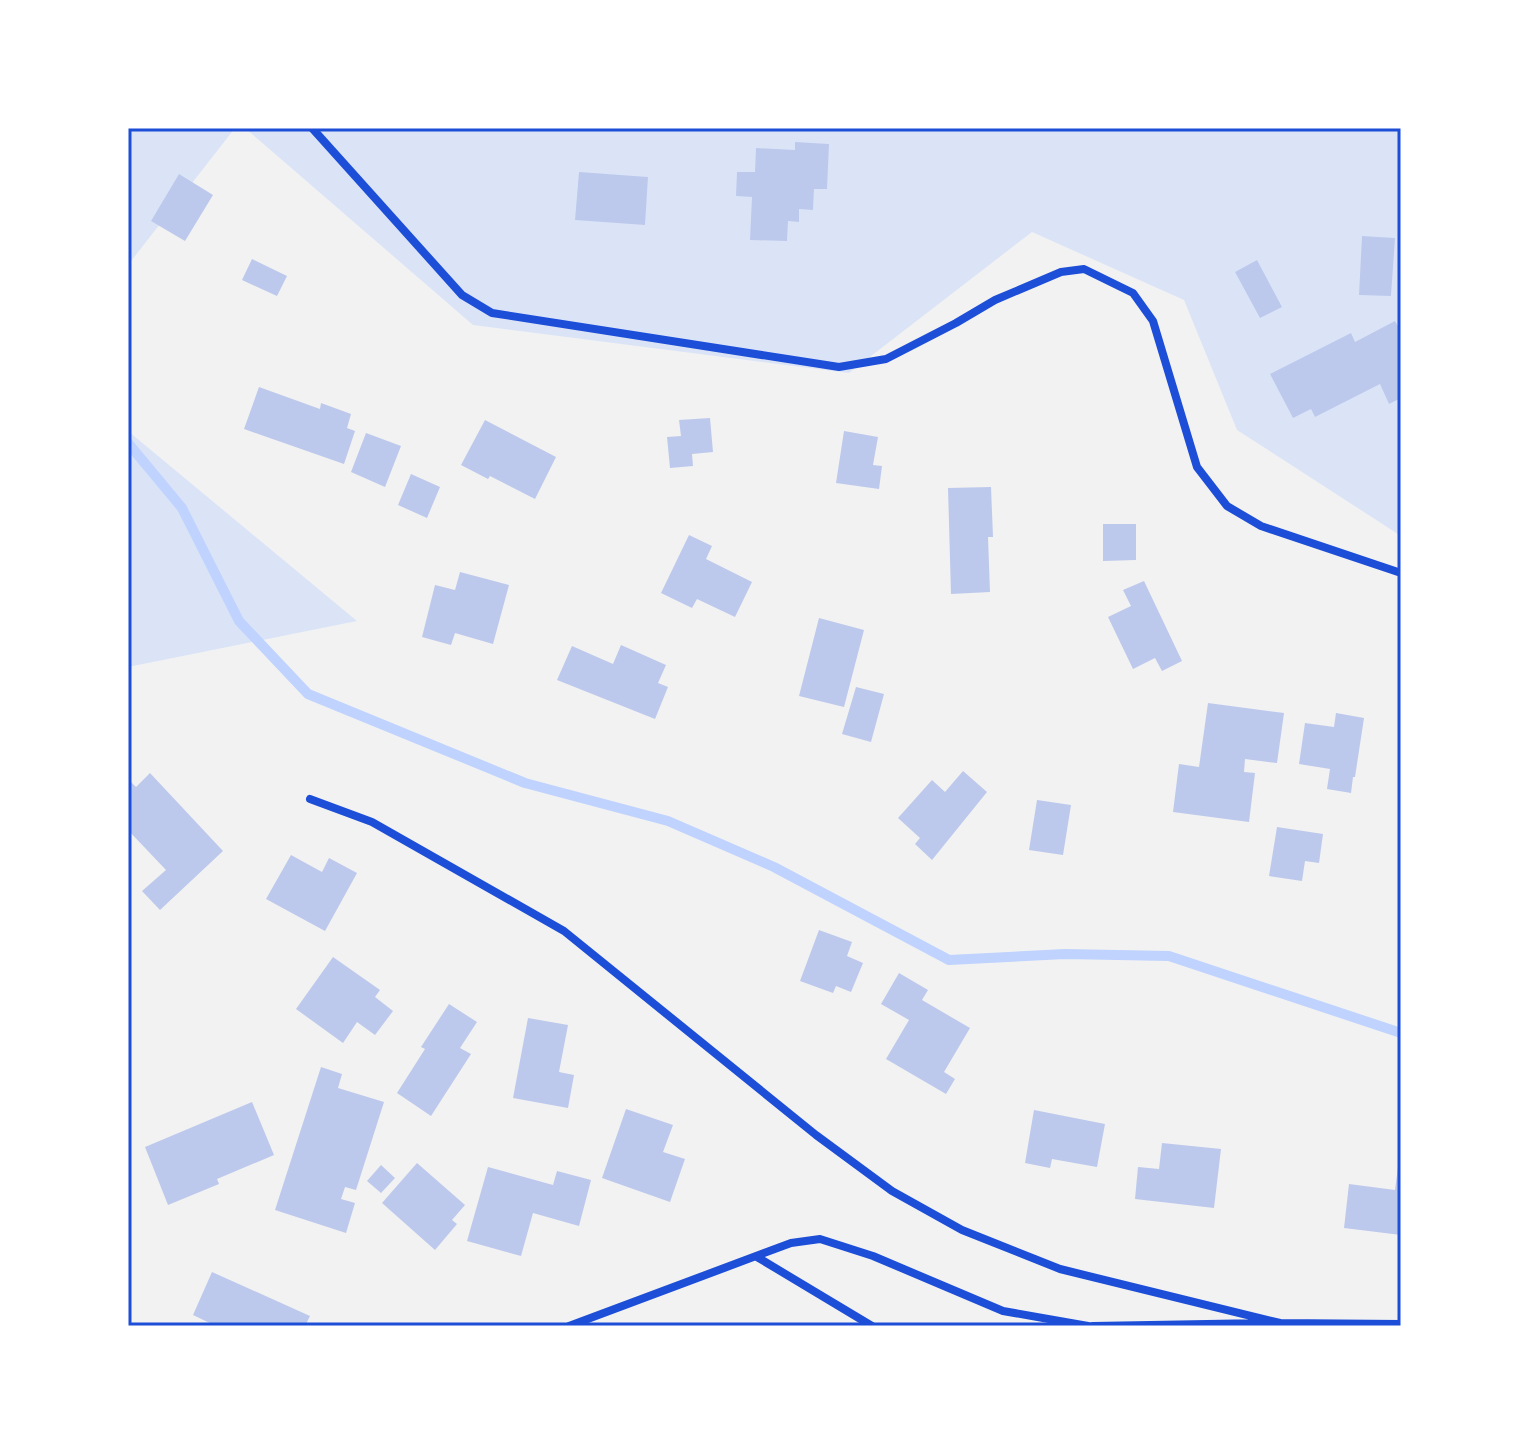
<svg xmlns="http://www.w3.org/2000/svg" width="1529" height="1454" viewBox="0 0 1529 1454" font-family="'Roboto Serif',serif">
<style>
.green{fill:#dbe4f7}
.lines{fill:none;stroke-linecap:round;stroke-linejoin:round}
.stream{stroke:#bfd3fe;stroke-width:10}
.building{fill:#bdc9ec}
.minor{stroke:#1d4ed8;stroke-width:8}
.neatline{fill:none;stroke:#1d4ed8;stroke-width:3}
</style>
<rect width="100%" height="100%" fill="#f2f2f2"/>
<path class="green" d="M128,128h107l-107,137z
M245,128h1156v408l-164,-106 -53,-130 -152,-68 -183,141 -376,-48z
M128,431l229,190 -229,46z"/>
<g class="lines">
<path class="stream" d="M128,443l54,65 57,113 69,73 217,89 143,38 106,46 175,93 116,-6 104,2 232,77"/>
</g>
<path class="building" d="M795,142l34,2 -2,45h-13l-1,21 -14,-1v13l-11,-1 -1,20 -37,-1 2,-43 -16,-1 1,-24h18l1,-24 39,2z
M579,172l69,5 -3,48 -70,-5z
M179,174l34,21 -28,46 -34,-20z
M1362,236l33,2 -4,58 -32,-1z
M252,259l35,17 -10,20 -35,-16z
M1257,260l25,47 -22,11 -25,-46z
M1395,321l6,11v66l-12,6 -9,-20 -65,33 -4,-8 -18,9 -23,-44 81,-41 4,9z
M259,387l61,22 1,-6 30,11 -4,14 8,3 -11,33 -100,-35z
M710,418l3,34 -21,2 1,12 -23,2 -3,-31 14,-1 -2,-16z
M485,420l71,37 -21,42 -45,-23 -2,3 -27,-14z
M844,431l34,6 -5,28 9,1 -3,23 -43,-6z
M366,433l35,13 -16,41 -34,-15z
M411,474l29,13 -13,31 -29,-13z
M991,487l2,50h-5l2,55 -39,2 -3,-106z
M1103,524h33v36l-33,1z
M689,535l23,11 -6,13 46,23 -17,35 -38,-18 -5,9 -31,-15z
M460,572l49,13 -16,59 -38,-11 -4,12 -29,-8 13,-52 20,5z
M1144,581l38,80 -20,10 -7,-13 -22,11 -25,-52 23,-11 -8,-16z
M819,618l45,12 -20,77 -45,-11z
M621,645l45,20 -8,18 10,4 -13,32 -98,-39 15,-34 41,18z
M856,687l28,7 -13,48 -29,-8z
M1208,703l76,10 -7,50 -32,-4 -1,13 11,1 -6,49 -76,-10 6,-48 20,3z
M1336,713l28,5 -9,59h-2l-2,16 -24,-4 3,-20 -31,-5 6,-41 29,4z
M963,771l24,21 -55,68 -17,-16 5,-6 -22,-20 34,-38 13,12z
M150,773l73,78 -63,59 -18,-19 24,-21 -38,-40v-51l8,8z
M1037,800l34,5 -8,50 -34,-5z
M1277,827l46,7 -4,29 -14,-2 -3,20 -33,-5z
M291,855l31,17 7,-14 28,15 -32,58 -59,-32z
M819,930l33,12 -5,14 16,7 -12,29 -15,-6 -3,7 -33,-12z
M333,957l47,33 -5,7 18,14 -18,24 -18,-13 -14,21 -47,-34z
M899,973l29,17 -6,10 48,28 -26,44 11,7 -9,15 -60,-35 23,-39 -28,-16z
M449,1004l28,18 -17,26 11,6 -40,62 -34,-23 28,-44 -4,-2z
M528,1018l40,7 -9,47 15,3 -6,33 -55,-10z
M321,1067l21,7 -4,14 46,14 -28,88 -11,-3 -4,12 14,4 -9,30 -71,-23z
M252,1102l22,53 -57,24 2,5 -51,21 -23,-58z
M626,1109l47,16 -10,27 22,7 -15,43 -68,-24z
M1034,1110l71,14 -8,43 -45,-8 -2,9 -25,-5z
M1162,1143l59,6 -7,59 -79,-9 3,-32 21,2z
M417,1163l48,42 -13,15 5,4 -22,26 -53,-47z
M381,1165l14,13 -14,15 -14,-12z
M488,1167l65,18 4,-14 34,9 -12,46 -46,-13 -12,43 -54,-15z
M1398,1167h3v68l-57,-7 5,-44 46,6z
M212,1272l98,44 -5,10h-89l-23,-11z"/>
<g class="lines">
<path class="minor" d="M312,128l150,167 30,18 347,54 47,-8 70,-36 39,-23 66,-28 23,-3 49,24 20,28 44,146 30,39 34,20 140,47
M310,799l62,23 192,109 252,204 76,56 70,39 98,39 220,54
M757,1257l115,69
M1278,1323l123,1
M569,1326l222,-83 29,-4 53,17 130,55 85,15
M1093,1326l171,-3"/>
</g>
<rect width="1529" height="1454" fill="none" stroke="#ffffff" stroke-width="260"/>
<rect x="130" y="130" width="1269" height="1194" class="neatline"/>
</svg>
